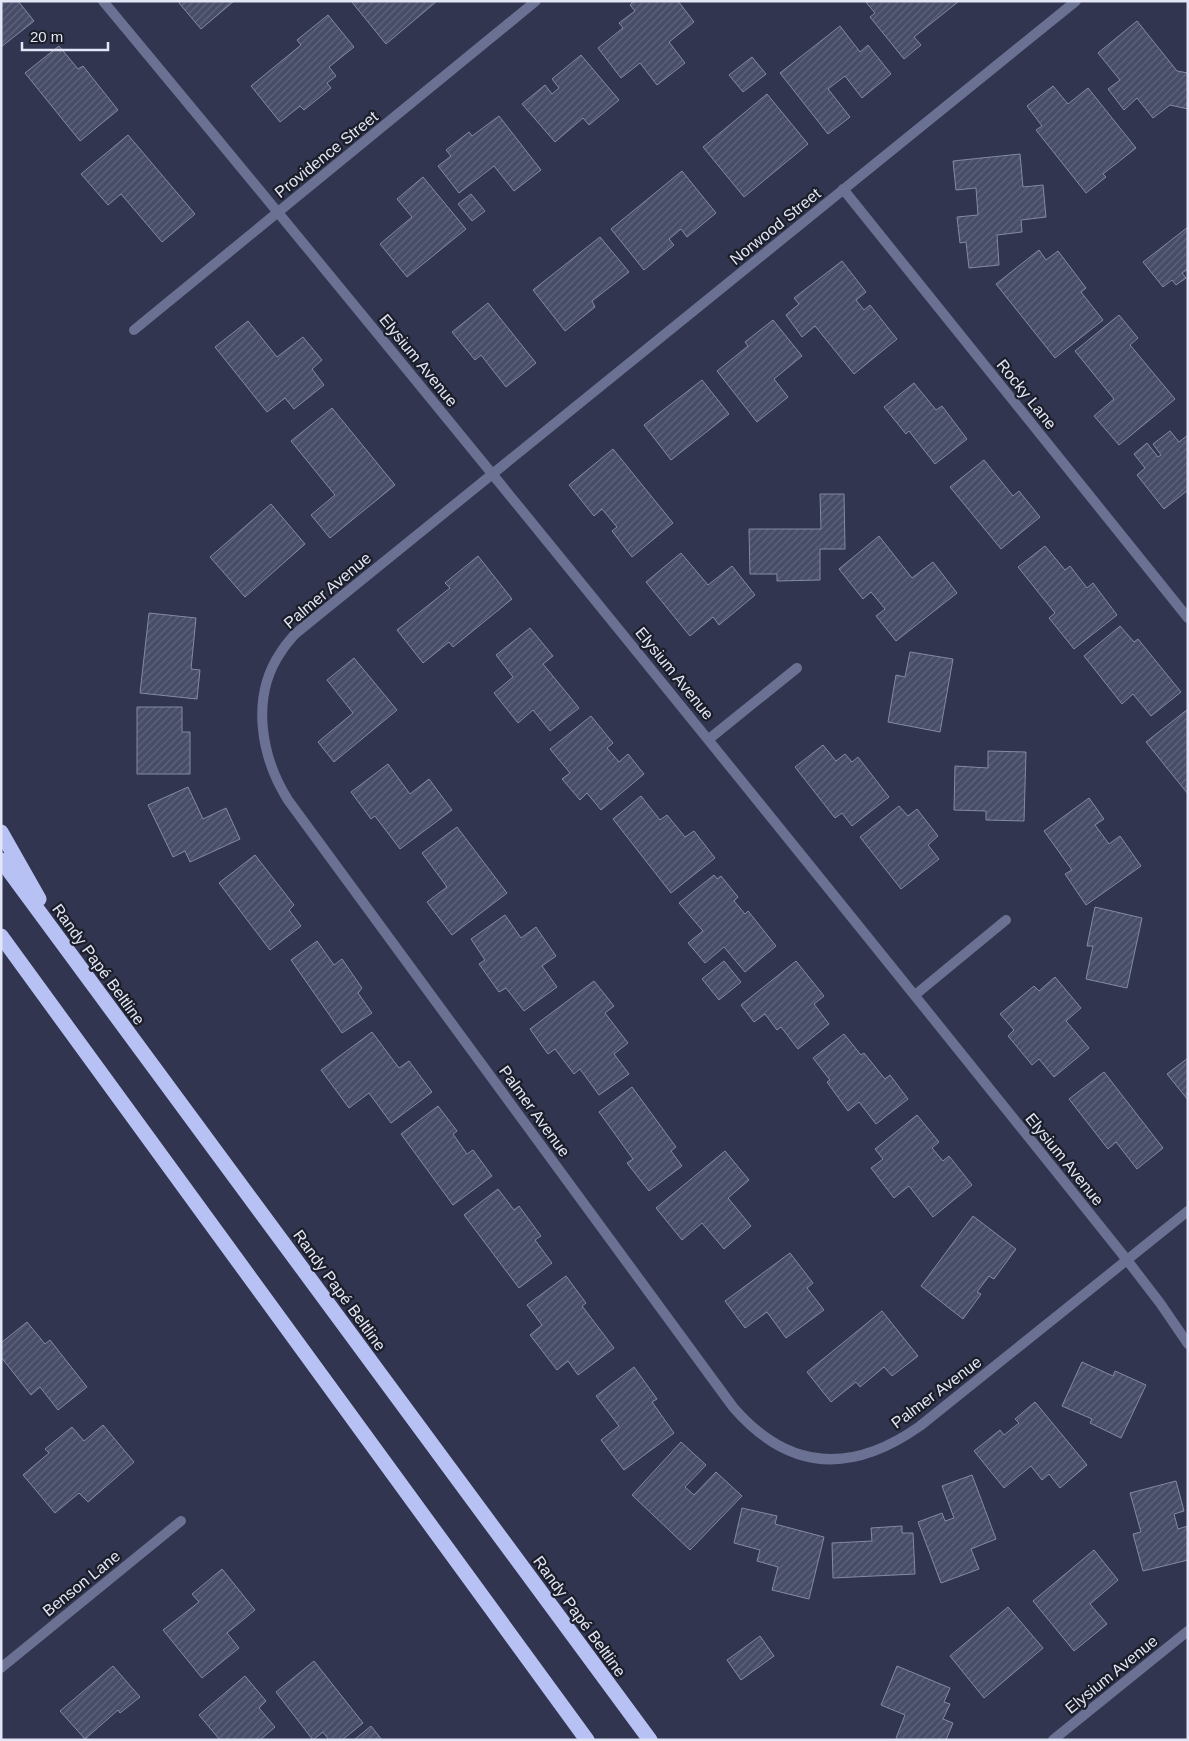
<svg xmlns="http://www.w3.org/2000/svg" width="1189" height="1741" viewBox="0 0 1189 1741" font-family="Arial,sans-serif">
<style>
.building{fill:url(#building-hatch);stroke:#8389a7}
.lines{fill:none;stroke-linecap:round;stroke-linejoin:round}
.street{stroke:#6a7193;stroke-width:10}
.highway{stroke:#b7c1f3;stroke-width:15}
.labels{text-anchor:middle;stroke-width:4.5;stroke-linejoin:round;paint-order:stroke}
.street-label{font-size:16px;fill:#e2e6f6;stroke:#1b1e29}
</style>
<defs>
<pattern id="building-hatch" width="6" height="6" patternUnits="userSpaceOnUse" patternTransform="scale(1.25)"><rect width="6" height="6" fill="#474c67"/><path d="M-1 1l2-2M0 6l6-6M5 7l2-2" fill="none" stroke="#61667d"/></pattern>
</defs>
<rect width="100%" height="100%" fill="#31354f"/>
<path class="building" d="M1,1h17l16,20 -33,26z
M180,1h54l-33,28 -22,-26z
M351,1h86l-51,43z
M634,1h44l16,21 -25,20 16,21 -28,22 -17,-22 -19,15 -23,-30 25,-20 -4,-5 16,-12 -5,-6z
M865,1h94l-45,36 7,8 -17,14 -34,-42 5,-4z
M328,15l26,32 -25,20 7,9 -9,7 4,5 -27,22 -4,-4 -20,16 -29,-36 50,-41 -4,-5z
M1137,21l40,50 11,2v36l-18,-4 -17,13 -16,-20 -13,12 -16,-21 12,-9 -22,-27z
M840,26l20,26 8,-7 23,29 -29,24 -17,-22 -17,13 22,28 -22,17 -48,-61z
M59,46l19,23 5,-3 35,44 -38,31 -55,-68z
M581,55l38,45 -30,25 -6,-7 -28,24 -33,-38 23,-19 7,9 7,-6 -7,-9z
M752,57l14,17 -23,18 -14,-17z
M1053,86l15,18 20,-16 48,60 -33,26 3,3 -20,16 -50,-63 6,-4 -15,-20z
M767,94l41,50 -64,53 -41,-50z
M499,116l42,54 -27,21 -20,-25 -35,27 -21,-27 13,-10 -5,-6 23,-18 3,4z
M128,135l67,79 -33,28 -41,-48 -13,11 -27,-31z
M1020,154l3,33 20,-2 3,32 -25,3 1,12 -25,3 2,30 -30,3 -3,-26 -6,1 -3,-26 21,-2 -2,-27 -20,2 -3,-29z
M682,171l34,42 -29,24 -6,-8 -12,10 5,6 -30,25 -33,-41z
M423,177l43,52 -59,48 -27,-33 32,-27 -15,-18z
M471,194l14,17 -13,10 -14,-17z
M1188,227v42l-6,4 4,5 -10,7 -4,-5 -9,7 -20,-25z
M600,237l29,35 -37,29 3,6 -30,24 -32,-41z
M1039,250l7,10 12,-9 28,37 -5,4 22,28 -48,38 -59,-74z
M842,261l24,31 -10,8 8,10 6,-5 27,34 -43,35 -39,-48 -13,11 -16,-22 13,-11 -5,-6z
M488,303l48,60 -30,24 -25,-32 -6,5 -23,-28z
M1119,315l19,23 -8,7 45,54 -56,46 -25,-29 20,-17 -39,-48z
M773,320l29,36 -28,23 14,18 -31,25 -40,-51 31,-25 -3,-4z
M248,321l29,36 26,-20 19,23 -10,9 12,16 -30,24 -9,-11 -18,14 -52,-65z
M702,380l27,34 -58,46 -27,-35z
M914,383l22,27 6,-4 25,33 -32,25 -26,-33 -3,3 -22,-27z
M332,408l63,77 -65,53 -19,-23 24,-20 -44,-54z
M1170,431l9,11 9,-7v55l-24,19 -27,-34 8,-7 -11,-14 13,-11 11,14 3,-2 -8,-11z
M613,449l60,74 -41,34 -20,-26 5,-4 -15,-18 -8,7 -25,-31z
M984,460l29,36 6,-5 21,26 -39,32 -51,-62z
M820,494h24l1,55h-25v31l-43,1v-7h-27l-1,-45h72z
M271,504l34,40 -60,53 -35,-40z
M879,536l33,42 21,-16 24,31 -61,48 -20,-25 9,-7 -14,-17 -8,7 -24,-30z
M1045,546l20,24 5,-4 17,22 6,-5 24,32 -43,34 -25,-31 6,-5 -37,-46z
M681,553l27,32 24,-19 23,29 -36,30 -6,-8 -23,19 -44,-54z
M478,556l34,43 -59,48 -4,-5 -26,21 -26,-33 53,-42 -5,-5z
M149,613l47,5 -5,51 9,1 -3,29 -57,-6z
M1120,626l14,16 4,-3 43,53 -30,24 -18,-22 -11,10 -38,-48z
M530,628l23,28 -10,8 36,44 -29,23 -17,-21 -15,13 -24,-30 19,-16 -17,-22z
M910,652l43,7 -13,73 -52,-10 8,-47 9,2z
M354,658l43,52 -63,52 -16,-20 35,-29 -26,-33z
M137,707h45v25h8v42h-53z
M1188,709v85l-42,-52z
M591,716l22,27 -6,5 12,14 9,-8 16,20 -43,36 -14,-17 -7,7 -18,-21 8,-6 -20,-24z
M823,745l13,16 9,-7 7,8 6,-5 31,40 -37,29 -10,-13 -7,5 -40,-51z
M988,751l38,1 -2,69 -38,-1v-9l-32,-1 1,-44 33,2z
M388,764l22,30 19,-15 23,31 -52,39 -25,-33 -4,3 -20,-27z
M188,787l15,32 23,-11 14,31 -50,23 -5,-11 -12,6 -25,-52z
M641,796l19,24 7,-5 18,22 9,-6 21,27 -44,35 -58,-74z
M1089,798l15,21 -9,6 14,19 11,-8 21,30 -55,39 -21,-31 7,-4 -28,-39z
M899,806l9,10 9,-7 21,27 -10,9 11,14 -38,30 -41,-52z
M457,827l50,66 -55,42 -25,-33 20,-15 -25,-34z
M255,855l39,50 -5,5 12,16 -31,24 -51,-67z
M714,875l3,4 4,-3 17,21 -4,4 11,13 3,-3 28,35 -31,26 -21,-25 -19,16 -17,-20 15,-12 -24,-28z
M1095,907l47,11 -15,70 -41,-9 7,-33h-6z
M505,915l16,23 15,-11 20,29 -14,10 15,21 -33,24 -18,-23 -7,4 -20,-28 6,-4 -14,-21z
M317,941l17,24 8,-6 20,29 -4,5 14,20 -30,20 -51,-73z
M724,961l17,21 -22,18 -17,-21z
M796,961l28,35 -10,8 15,20 -31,25 -17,-22 -4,3 -12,-16 -11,8 -13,-17z
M1055,977l26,31 -15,13 23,27 -35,29 -15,-18 -7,6 -24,-29 6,-6 -14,-16 34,-28 5,5z
M594,981l20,25 -9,7 23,30 -14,11 15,20 -30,21 -19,-26 -6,5 -19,-25 -7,5 -18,-25z
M372,1032l27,36 10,-7 23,31 -41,31 -22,-30 -20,15 -28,-38z
M844,1034l17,21 3,-2 21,26 5,-4 18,24 -32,25 -17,-22 -11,9 -21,-29 3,-2 -17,-22z
M1188,1058v42l-21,-26z
M1104,1072l59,76 -26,21 -21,-27 -8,7 -39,-50z
M632,1087l44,60 -5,4 11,15 -33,25 -22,-28 6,-4 -34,-47z
M438,1106l19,25 -4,3 14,20 6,-4 19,26 -39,29 -52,-71z
M917,1115l22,27 -7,6 11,13 6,-5 23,29 -39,32 -24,-31 -15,12 -23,-30 12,-9 -8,-10z
M725,1151l24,29 -21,18 23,28 -27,23 -22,-26 -20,17 -26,-32z
M498,1189l16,21 5,-4 22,30 -6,4 17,23 -33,25 -55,-73z
M973,1216l43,33 -22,30 -5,-3 -12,16 4,2 -18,25 -42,-33z
M790,1253l23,30 -6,5 17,22 -38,28 -19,-26 -22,16 -20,-27z
M566,1276l20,27 -4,3 32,42 -36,27 -10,-14 -11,9 -27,-35 12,-10 -15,-20z
M882,1311l36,45 -26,20 -8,-9 -24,20 -4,-5 -25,20 -24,-30z
M27,1322l18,22 5,-4 37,47 -29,23 -18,-23 -9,8 -30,-38v-14z
M1082,1362l31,14 2,-5 31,14 -25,53 -31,-15 2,-4 -30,-13z
M634,1367l23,32 -5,3 22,31 -50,37 -23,-30 18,-14 -23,-30z
M1035,1402l52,63 -27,23 -11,-14 -7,6 -11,-14 -27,22 -30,-37 26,-21 4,5 15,-12 -4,-4z
M103,1425l31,37 -46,40 -9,-9 -24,20 -32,-38 26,-22 -4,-4 27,-22 12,14z
M681,1442l25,23 -21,22 9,8 22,-23 26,24 -52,54 -58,-55z
M972,1475l24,64 -25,10 8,20 -38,14 -23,-61 24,-9 3,8 9,-3 -12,-32z
M1176,1481l8,30 -10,3 4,15 10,-3v34l-45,11 -10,-37 8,-2 -11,-39z
M742,1508l35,8 -2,8 49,13 -15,62 -37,-9 6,-23 -21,-6 3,-11 -26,-7z
M902,1526v7h11l2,41 -82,4 -1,-35 40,-2 -1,-13z
M1094,1550l24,30 -28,24 17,20 -33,27 -41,-50z
M222,1569l33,41 -28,23 12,15 -37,30 -39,-48 36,-28 -7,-8z
M1008,1607l35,41 -59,50 -34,-42z
M760,1636l14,20 -33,24 -14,-20z
M314,1661l49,62 -21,17h-13l-6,-8 -10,8 -37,-48z
M113,1666l27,31 -20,16 -2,-3 -33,29 -25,-28z
M897,1666l53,22 -6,14 6,2 -7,15 10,4 -7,17h-46l-4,-2 9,-23 -24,-10z
M245,1676l21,25 -7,7 16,19 -15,13h-40l-21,-25z
M371,1726l11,14h-28z"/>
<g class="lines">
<path class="street" d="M103,1c346,416 686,837 1024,1259l33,43 28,41
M1076,1l-781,633c-5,6 -10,11 -14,18 -31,45 -20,105 7,148l445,607c56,65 119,67 187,19l268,-215
M843,189l345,429
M134,330l402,-329
M709,739l88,-71
M915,995l91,-75
M1,1668l180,-147
M1053,1740l135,-109"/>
<path class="highway" d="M1,832l38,67
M1,860l649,880
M1,936l586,804"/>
</g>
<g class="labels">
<g class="street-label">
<text transform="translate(326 154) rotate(-39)" y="6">Providence Street</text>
<text transform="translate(775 226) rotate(-39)" y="6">Norwood Street</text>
<text transform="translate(419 360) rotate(51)" y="6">Elysium Avenue</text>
<text transform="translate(1027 394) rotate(51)" y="6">Rocky Lane</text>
<text transform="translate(327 590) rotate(-40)" y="6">Palmer Avenue</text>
<text transform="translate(675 673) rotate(51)" y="6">Elysium Avenue</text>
<text transform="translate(99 964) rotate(54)" y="6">Randy Papé Beltline</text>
<text transform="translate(535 1111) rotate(54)" y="6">Palmer Avenue</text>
<text transform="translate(1065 1159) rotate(51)" y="6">Elysium Avenue</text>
<text transform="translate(340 1290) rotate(54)" y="6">Randy Papé Beltline</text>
<text transform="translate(936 1392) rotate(-37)" y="6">Palmer Avenue</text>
<text transform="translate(81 1583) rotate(-39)" y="6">Benson Lane</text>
<text transform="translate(580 1616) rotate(54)" y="6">Randy Papé Beltline</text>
<text transform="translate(1111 1674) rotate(-39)" y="6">Elysium Avenue</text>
</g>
</g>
<rect width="1189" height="1741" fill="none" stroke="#e2e6f6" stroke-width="5"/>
<path d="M22 42v8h86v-8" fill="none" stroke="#e2e6f6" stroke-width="2.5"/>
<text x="30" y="42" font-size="15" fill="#e2e6f6" stroke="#1b1e29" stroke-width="4" paint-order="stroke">20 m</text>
</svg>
